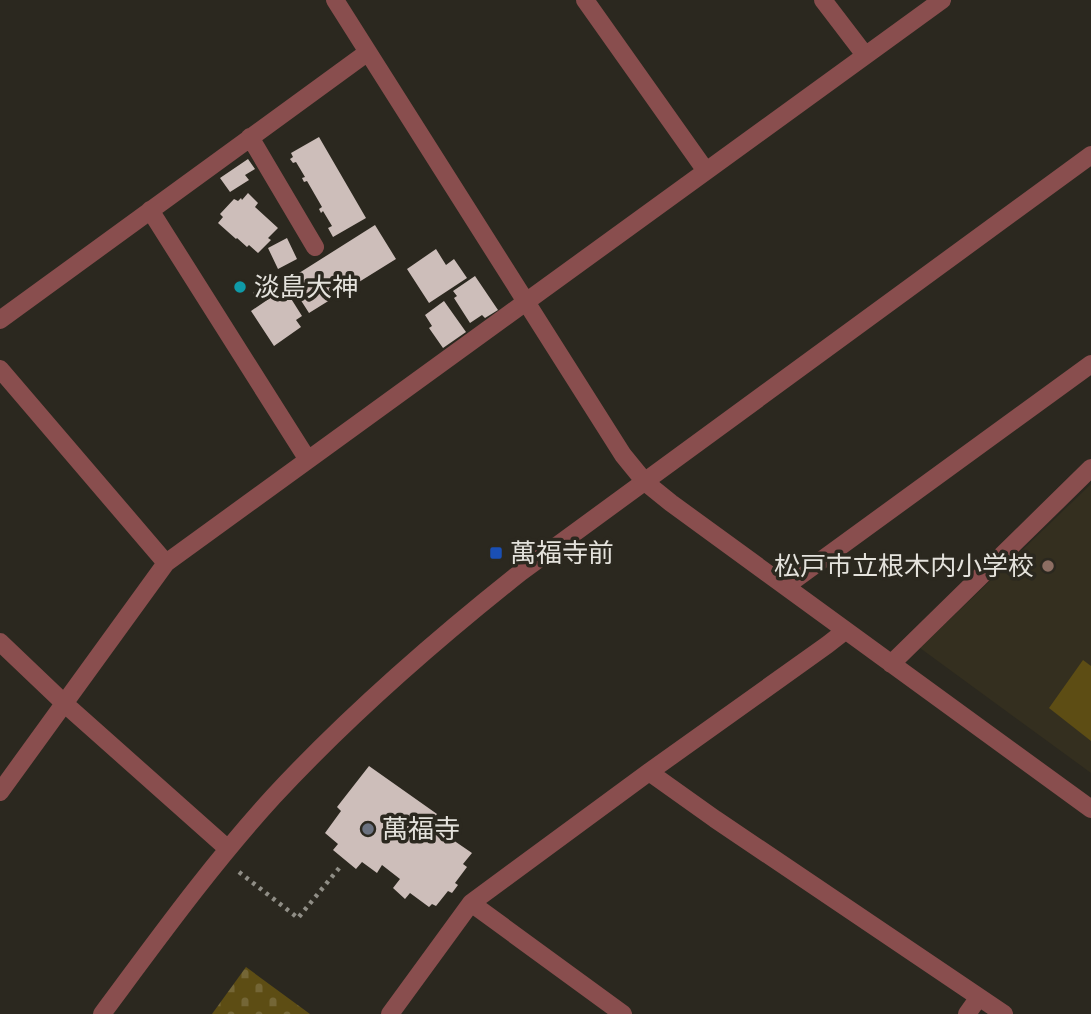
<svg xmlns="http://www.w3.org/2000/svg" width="1091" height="1014" viewBox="0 0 1091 1014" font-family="Cabin,'Noto Sans JP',sans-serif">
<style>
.built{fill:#342f1f}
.grass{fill:#5d4d14}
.cemetery{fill:url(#cemetery-stones)}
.building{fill:#cdbeba}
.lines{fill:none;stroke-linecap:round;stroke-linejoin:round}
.path{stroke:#908e86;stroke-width:4.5;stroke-dasharray:3.5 5;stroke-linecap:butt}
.minor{stroke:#894e4e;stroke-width:18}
.culture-dot{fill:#0f9aa8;stroke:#2b281f;stroke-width:2.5}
.transit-dot{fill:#1a4fb4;stroke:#2b281f;stroke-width:2.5}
.education-dot{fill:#8d6e63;stroke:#2b281f;stroke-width:2.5}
.worship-dot{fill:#6b7280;stroke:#2b281f;stroke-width:2.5}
.labels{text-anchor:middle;stroke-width:7;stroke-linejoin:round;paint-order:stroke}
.poi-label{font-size:26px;fill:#e4e2dc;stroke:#2b281f;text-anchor:start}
</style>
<defs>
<pattern id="cemetery-stones" width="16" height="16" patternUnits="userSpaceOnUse" patternTransform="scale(1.75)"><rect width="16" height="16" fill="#5d4d14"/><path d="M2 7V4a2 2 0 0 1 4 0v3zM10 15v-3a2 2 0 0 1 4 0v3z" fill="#746636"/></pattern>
</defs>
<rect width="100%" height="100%" fill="#2b281f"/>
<path class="built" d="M1091,484v289l-171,-125z"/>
<path class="grass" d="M1083,660l8,6v75l-42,-33z"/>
<path class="cemetery" d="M246,967l64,47h-98z"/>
<path class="building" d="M319,137l47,81 -33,19 -5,-9 4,-2 -9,-15 -2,2 -2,-4 3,-2 -15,-26 -3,1 -2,-4 3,-1 -9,-15 -3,1 -3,-4 3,-2 -2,-4z
M248,159l7,10 -10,6 4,5 -19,12 -10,-14z
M248,193l10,10 -3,4 23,21 -10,10 3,2 -13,13 -9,-8 -2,2 -10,-9 -1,1 -18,-16 5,-6 -3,-3 14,-15 4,2 3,-3 1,2z
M375,225l21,34 -87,54 -21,-33z
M287,238l10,21 -19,10 -10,-21z
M436,249l10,16 8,-6 13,19 -38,25 -22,-34z
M475,276l23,34 -13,8 -3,-3 -12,8 -16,-25 3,-2 -4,-5z
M275,278l5,6 -23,15 -4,-6z
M279,292l6,9 5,-4 12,19 -6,4 5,7 -27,19 -23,-35z
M444,301l22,31 -23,16 -14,-20 3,-2 -7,-11z
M369,766l68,48 -5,6 23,17 -2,3 19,13 -9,11 4,3 -12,16 3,2 -6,8 -4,-2 -12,15 -4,-2 -3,3 -19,-14 -5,6 -12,-11 7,-9 -18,-14 -5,8 -15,-11 -6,7 -23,-19 5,-6 -13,-11 16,-22 -4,-4z"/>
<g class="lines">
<path class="path" d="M239,872l59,46 42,-51"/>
<path class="minor" d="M335,0l288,455 22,27 26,21 420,306
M585,0l121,171
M823,0l42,55
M250,137l65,110
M150,210l158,250
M0,320l368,-268
M0,369l166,194
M786,586l305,-222
M0,642l65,62 163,145
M891,664l200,-196
M649,772l66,47 289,195
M0,792l166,-229 776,-563
M471,903l152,111
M102,1014c55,-74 109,-149 171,-217 76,-82 161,-156 248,-225l570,-417
M390,1014l81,-111 178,-131 178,-127 18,-14
M967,1014l12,-17"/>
</g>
<circle class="culture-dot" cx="240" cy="287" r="7"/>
<rect class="transit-dot" x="489" y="546" width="14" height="14" rx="3.5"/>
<circle class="education-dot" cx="1048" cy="566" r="7"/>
<circle class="worship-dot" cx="368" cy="829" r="7"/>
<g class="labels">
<g class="poi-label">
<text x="254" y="296">淡島大神</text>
<text x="510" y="562">萬福寺前</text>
<text x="1034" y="575" text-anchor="end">松戸市立根木内小学校</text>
<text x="382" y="838">萬福寺</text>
</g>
</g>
</svg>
